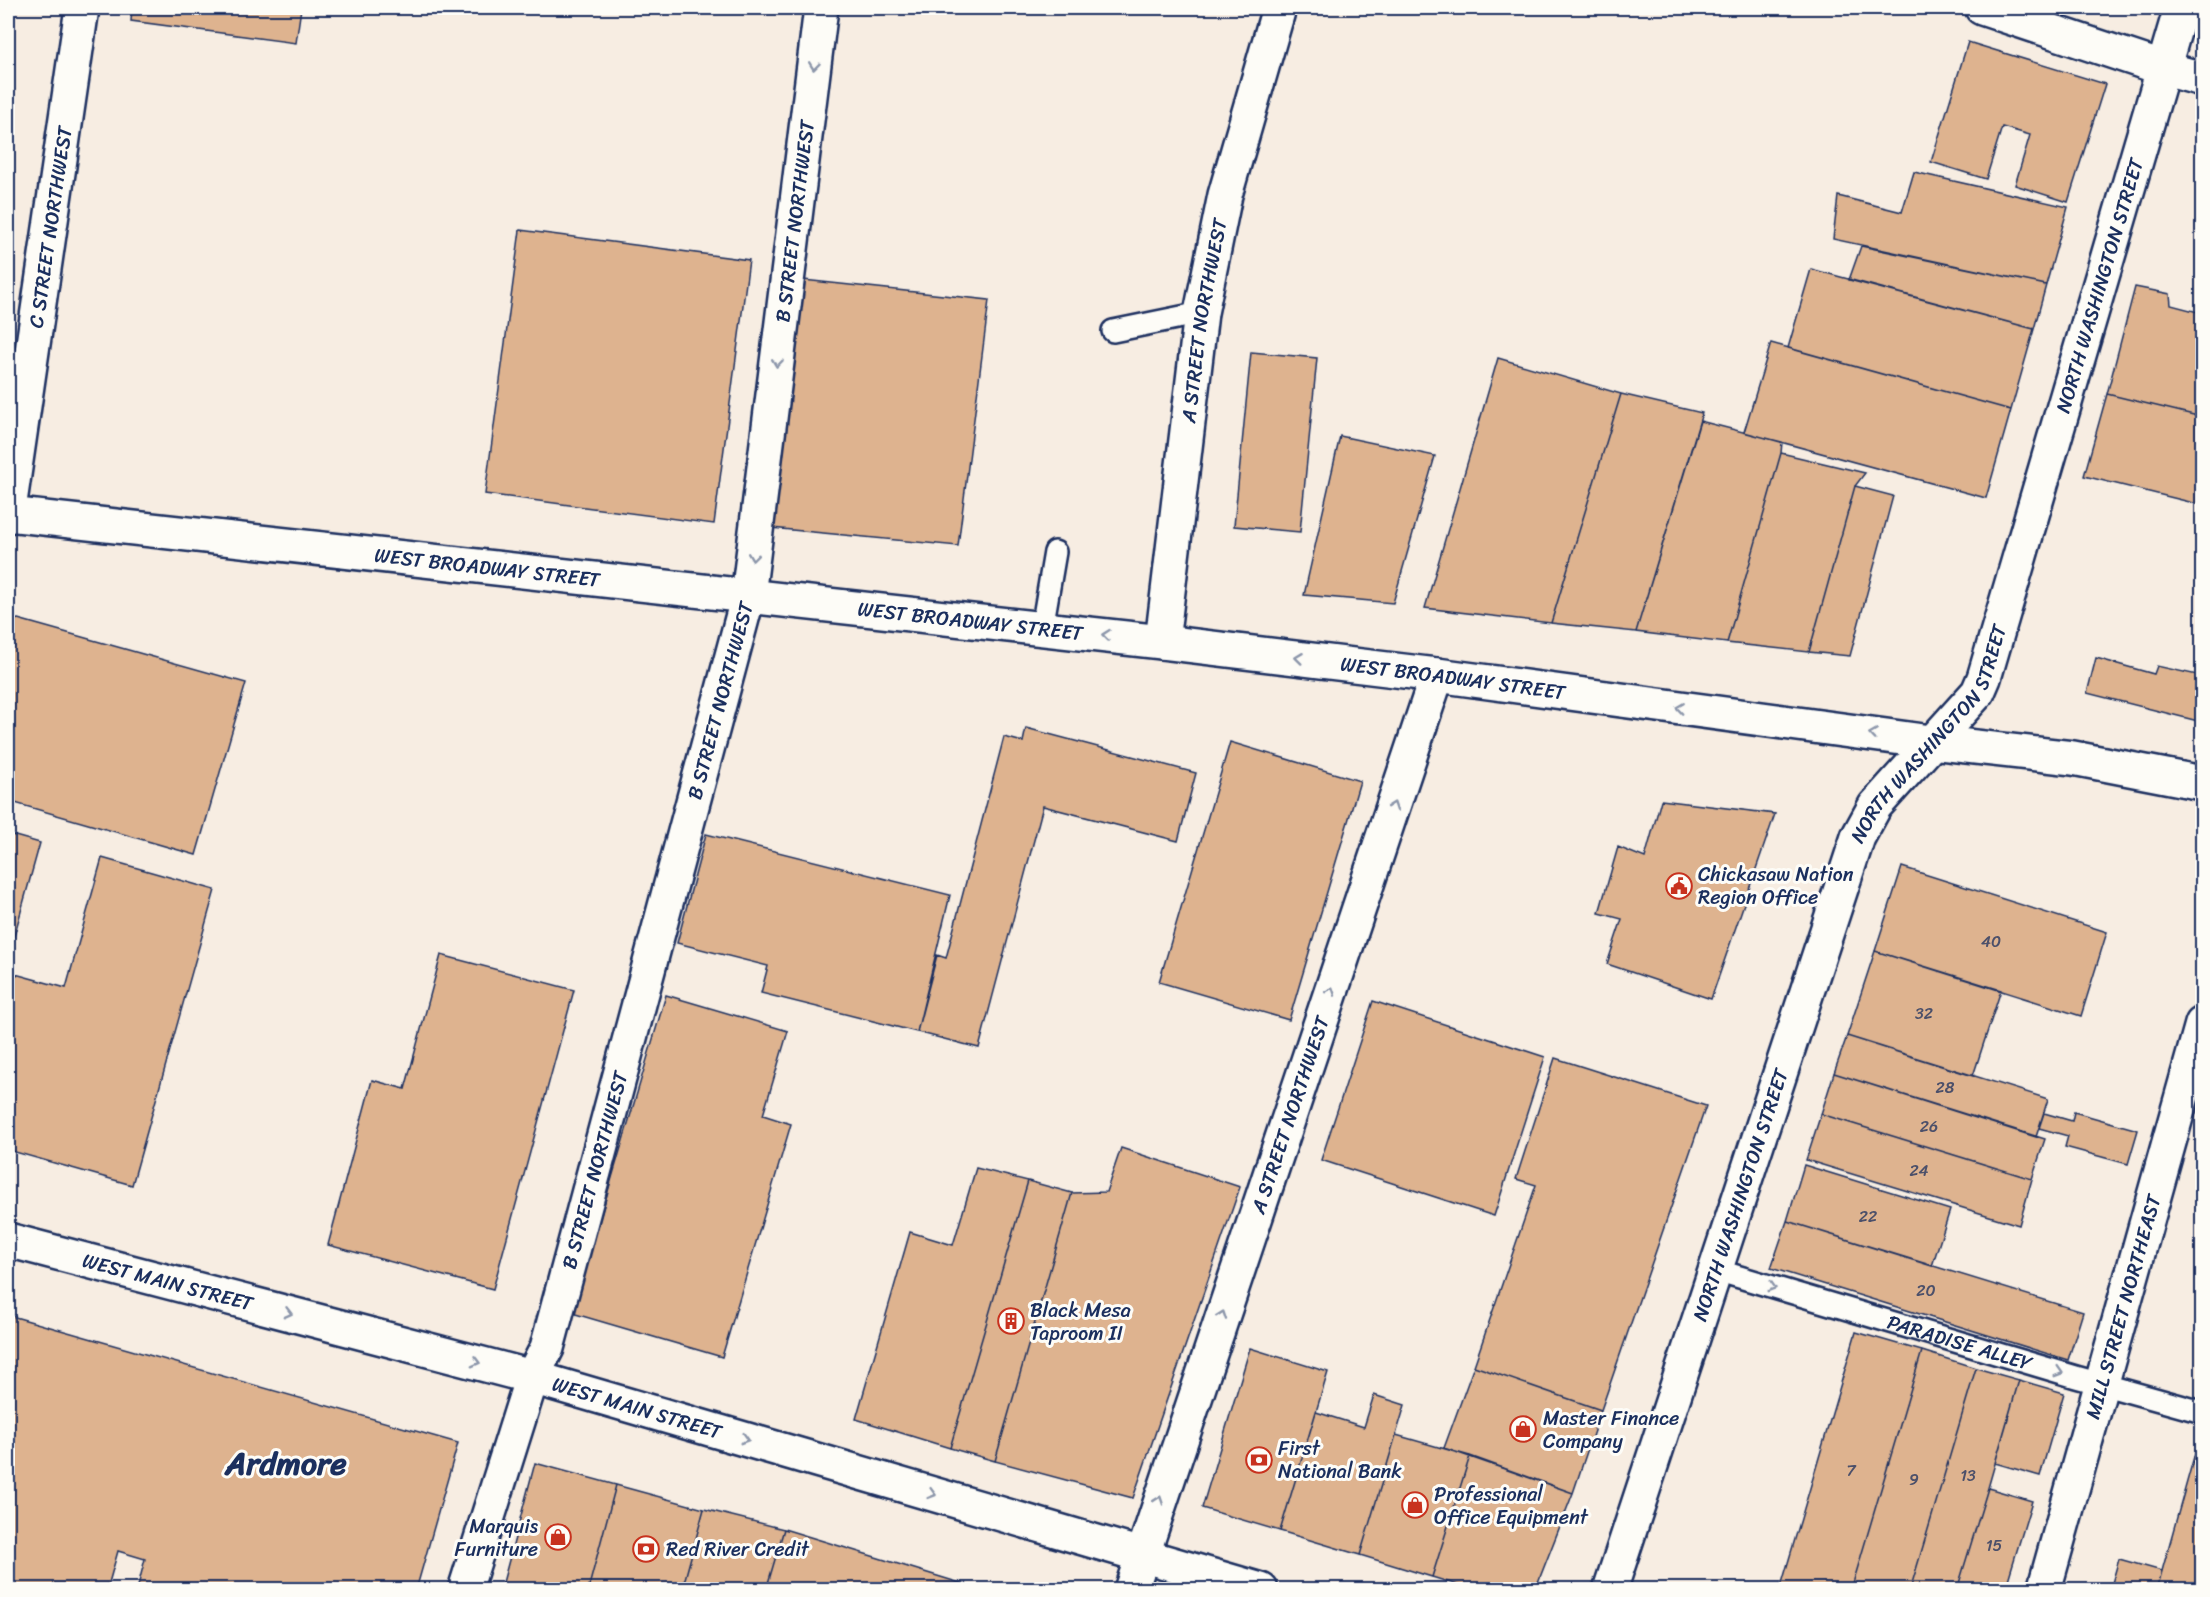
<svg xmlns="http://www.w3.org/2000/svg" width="2210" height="1597" viewBox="0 0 2210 1597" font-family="Sriracha,sans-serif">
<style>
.building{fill:#deb38f;stroke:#1b2f5e;stroke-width:1.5}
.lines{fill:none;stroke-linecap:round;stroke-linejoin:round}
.service-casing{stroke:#1b2f5e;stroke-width:26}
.minor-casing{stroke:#1b2f5e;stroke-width:38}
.secondary-casing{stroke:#1b2f5e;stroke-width:38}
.service{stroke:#fdfcf7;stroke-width:21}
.minor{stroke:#fdfcf7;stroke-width:33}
.secondary{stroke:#fdfcf7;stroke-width:33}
.oneway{stroke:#8c96aa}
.labels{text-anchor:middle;stroke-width:6;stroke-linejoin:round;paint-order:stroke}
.number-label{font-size:16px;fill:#4c506a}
.street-label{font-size:20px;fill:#1b2f5e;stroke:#fdfcf7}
.poi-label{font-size:20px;fill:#1b2f5e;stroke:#fdfcf7;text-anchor:start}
.town-label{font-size:32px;font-weight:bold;fill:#1b2f5e;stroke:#fdfcf7}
</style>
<rect width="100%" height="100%" fill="#f7ede2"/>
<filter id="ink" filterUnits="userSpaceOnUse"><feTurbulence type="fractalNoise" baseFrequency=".0167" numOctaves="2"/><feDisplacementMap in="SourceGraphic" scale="12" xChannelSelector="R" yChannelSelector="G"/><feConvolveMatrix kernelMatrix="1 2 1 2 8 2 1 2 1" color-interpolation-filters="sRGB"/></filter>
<g filter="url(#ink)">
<path class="building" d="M132,8h169l-5,35 -165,-22z
M1968,42l137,42 -37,118 -53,-17 15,-50 -28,-8 -16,52 -55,-17z
M1914,172l154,35 -22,78 -213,-46 5,-43 64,16z
M520,230l229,30 -35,264 -229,-30z
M1861,246l185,39 -12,44 -185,-49z
M1811,269l223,60 -23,81 -223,-62z
M794,279l195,21 -31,246 -197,-19z
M2135,287l35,7 1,11 31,8v104l-95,-23z
M1771,343l240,67 -25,88 -242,-66z
M1251,352l66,6 -17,174 -66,-6z
M1498,358l123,36 -70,229 -126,-15z
M1621,394l81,19 -66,219 -85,-9z
M2107,394l95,23v88l-118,-29z
M1700,421l82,21 -1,11 -54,190 -91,-11z
M1340,436l95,20 -42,147 -89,-8z
M1781,453l84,20 -10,13 -46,166 -82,-9z
M1855,486l38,10 -43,160 -41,-4z
M18,619l228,64 -50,172 -188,-54v-179z
M2096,658l58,16 3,-8 45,10v46l-115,-29z
M1026,728l170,45 -18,68 -135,-35 -64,242 -62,-16 20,-77 9,3 58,-221 19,5z
M1230,742l130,39 -71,239 -130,-38z
M1661,800l114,14 -64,185 -104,-35 15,-45 -23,-6 19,-66 27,11z
M8,834l32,9 -32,115z
M706,834l244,61 -33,137 -156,-39 7,-27 -91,-23z
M102,858l113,32 -83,295 -124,-35v-178l58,16z
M1902,867l205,65 -26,84 -206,-65z
M1875,951l126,39 -28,86 -126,-40z
M441,955l133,35 -81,299 -165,-44 44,-165 33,9z
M666,995l122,36 -25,84 28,9 -69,233 -150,-44z
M1373,1001l172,56 -51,159 -173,-56z
M1847,1036l201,63 -12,38 -202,-64z
M1555,1058l151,48 -105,304 -127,-44 62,-181 -20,-6z
M1834,1073l211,66 -13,40 -211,-65z
M2074,1112l64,18 -10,34 -63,-17 3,-11 -29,-8 5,-15 28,8z
M1821,1114l211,65 -13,46 -213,-65z
M1121,1148l119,39 -107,311 -138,-37 77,-268 34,-1z
M1804,1165l146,45 -18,56 -145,-45z
M976,1168l52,13 -78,267 -94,-29 54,-187 43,13z
M1028,1181l44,12 -77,268 -45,-13z
M1787,1221l296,91 -15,48 -297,-92z
M8,1315l450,128 -42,147h-279l8,-31 -27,-8 -11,39h-99z
M1856,1332l66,19 -71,239h-71z
M1250,1348l78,24 -48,159 -78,-23z
M1922,1351l54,17 -66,222h-59z
M1474,1366l127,44 -28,83 -129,-45z
M1976,1368l43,12 -31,108 -31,102h-47z
M2019,1380l45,13 -24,83 -45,-13z
M1374,1395l31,10 -45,150 -80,-24 36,-119 48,15z
M2202,1428v162h-45l5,-19z
M1396,1435l74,21 -38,121 -72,-22z
M1470,1456l103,37 -38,97h-61l-42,-13z
M535,1463l81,22 -28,105h-87z
M616,1485l88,24 -22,81h-94z
M1988,1488l44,13 -27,89h-48z
M704,1509l80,20 -18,61h-84z
M784,1529l199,61h-217z
M2119,1559l43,12 -5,19h-47z"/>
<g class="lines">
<g class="service-casing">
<g id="service">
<path d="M1113,331l88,-18"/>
<path d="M1042,628l13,-76"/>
<path id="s1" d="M1716,1270l360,107 126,35"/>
</g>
</g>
<g class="minor-casing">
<g id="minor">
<path d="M1982,8l180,60 40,11"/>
<path id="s2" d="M8,516l74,-508"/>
<path id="s3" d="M1162,642l39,-329 24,-118 54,-187"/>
<path d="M1931,742l142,16 129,25"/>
<path id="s4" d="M465,1590l67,-213 15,-29 201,-752 73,-588"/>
<path id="s5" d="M1131,1590l306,-915"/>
<path id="s6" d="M2044,1590l158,-566"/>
</g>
</g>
<g class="secondary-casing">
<g id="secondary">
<path id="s7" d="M8,514l1154,128 275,33 494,67"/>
<path id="s8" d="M8,1240l524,137 729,213"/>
<path id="s9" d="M1610,1590l248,-753 17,-31 103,-114 6,-14 197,-670"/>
</g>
</g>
<use href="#service" class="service"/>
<use href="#minor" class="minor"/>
<use href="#secondary" class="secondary"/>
</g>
<defs><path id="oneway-chevron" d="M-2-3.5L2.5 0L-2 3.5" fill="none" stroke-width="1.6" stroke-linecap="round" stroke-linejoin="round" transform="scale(1.5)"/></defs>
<g class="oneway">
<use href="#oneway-chevron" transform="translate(814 66) rotate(97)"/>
<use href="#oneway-chevron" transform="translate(777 363) rotate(97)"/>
<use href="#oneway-chevron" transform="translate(753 557) rotate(97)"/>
<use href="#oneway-chevron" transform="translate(1106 635) rotate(-174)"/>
<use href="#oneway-chevron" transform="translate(1299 658) rotate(-173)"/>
<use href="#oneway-chevron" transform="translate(1680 708) rotate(-172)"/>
<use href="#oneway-chevron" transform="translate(1873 734) rotate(-172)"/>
<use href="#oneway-chevron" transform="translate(1393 806) rotate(-71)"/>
<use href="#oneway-chevron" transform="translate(1331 991) rotate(-71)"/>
<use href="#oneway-chevron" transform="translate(1772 1287) rotate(17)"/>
<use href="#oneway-chevron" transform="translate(288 1313) rotate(15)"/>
<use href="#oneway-chevron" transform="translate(1222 1315) rotate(-71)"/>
<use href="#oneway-chevron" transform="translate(476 1362) rotate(15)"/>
<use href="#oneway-chevron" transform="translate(2059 1372) rotate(17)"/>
<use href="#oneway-chevron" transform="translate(745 1439) rotate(16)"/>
<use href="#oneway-chevron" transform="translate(932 1494) rotate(16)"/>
<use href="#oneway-chevron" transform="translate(1159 1500) rotate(-71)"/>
</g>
</g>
<defs>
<g id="civic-ring" transform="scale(1.35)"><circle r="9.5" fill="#fdfcf7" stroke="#c8321e" stroke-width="1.5"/><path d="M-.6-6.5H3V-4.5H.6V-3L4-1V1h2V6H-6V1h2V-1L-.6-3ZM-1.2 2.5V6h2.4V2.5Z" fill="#c8321e"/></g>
<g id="building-ring" transform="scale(1.35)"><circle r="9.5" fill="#fdfcf7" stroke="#c8321e" stroke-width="1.5"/><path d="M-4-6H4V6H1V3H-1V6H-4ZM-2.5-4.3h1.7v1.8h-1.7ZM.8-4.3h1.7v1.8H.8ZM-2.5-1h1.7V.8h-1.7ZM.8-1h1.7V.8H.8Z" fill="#c8321e"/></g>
<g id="shop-ring" transform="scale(1.35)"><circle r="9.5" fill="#fdfcf7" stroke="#c8321e" stroke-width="1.5"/><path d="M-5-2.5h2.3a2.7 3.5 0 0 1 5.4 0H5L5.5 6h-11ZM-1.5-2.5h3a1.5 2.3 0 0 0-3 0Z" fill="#c8321e"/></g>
<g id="bank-ring" transform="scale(1.35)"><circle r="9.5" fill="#fdfcf7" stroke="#c8321e" stroke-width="1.5"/><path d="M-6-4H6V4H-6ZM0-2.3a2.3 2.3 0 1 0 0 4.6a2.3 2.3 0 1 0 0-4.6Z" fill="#c8321e"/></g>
</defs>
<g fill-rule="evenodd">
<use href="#civic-ring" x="1679" y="886"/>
<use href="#building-ring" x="1011" y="1321"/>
<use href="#shop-ring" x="1523" y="1429"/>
<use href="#bank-ring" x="1259" y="1460"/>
<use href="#shop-ring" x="1415" y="1505"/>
<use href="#shop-ring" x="558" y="1537"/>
<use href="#bank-ring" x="646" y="1549"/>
</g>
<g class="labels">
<g class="number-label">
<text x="1991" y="947">40</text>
<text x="1924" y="1019">32</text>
<text x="1945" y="1093">28</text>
<text x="1929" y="1132">26</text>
<text x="1919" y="1176">24</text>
<text x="1868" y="1222">22</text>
<text x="1926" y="1296">20</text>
<text x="1851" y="1476">7</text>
<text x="1968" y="1481">13</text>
<text x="1914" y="1485">9</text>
<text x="1994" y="1551">15</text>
</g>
<g class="street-label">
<text dy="7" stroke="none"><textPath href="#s4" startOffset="1412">B STREET NORTHWEST</textPath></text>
<text dy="7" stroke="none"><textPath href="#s2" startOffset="292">C STREET NORTHWEST</textPath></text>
<text dy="7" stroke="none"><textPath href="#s9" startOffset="1406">NORTH WASHINGTON STREET</textPath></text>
<text dy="7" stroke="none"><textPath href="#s3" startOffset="324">A STREET NORTHWEST</textPath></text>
<text dy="7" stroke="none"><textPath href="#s7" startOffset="482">WEST BROADWAY STREET</textPath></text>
<text dy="7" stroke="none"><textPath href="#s7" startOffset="968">WEST BROADWAY STREET</textPath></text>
<text dy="7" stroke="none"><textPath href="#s7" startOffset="1454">WEST BROADWAY STREET</textPath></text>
<text dy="7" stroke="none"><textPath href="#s4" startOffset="926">B STREET NORTHWEST</textPath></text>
<text dy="7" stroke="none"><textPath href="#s9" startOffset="920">NORTH WASHINGTON STREET</textPath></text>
<text dy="7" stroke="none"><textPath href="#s5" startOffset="501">A STREET NORTHWEST</textPath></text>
<text dy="7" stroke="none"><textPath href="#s4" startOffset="440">B STREET NORTHWEST</textPath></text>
<text dy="7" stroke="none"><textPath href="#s9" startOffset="416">NORTH WASHINGTON STREET</textPath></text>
<text dy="7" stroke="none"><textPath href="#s8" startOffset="165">WEST MAIN STREET</textPath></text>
<text dy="7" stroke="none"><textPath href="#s6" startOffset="294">MILL STREET NORTHEAST</textPath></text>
<text dy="7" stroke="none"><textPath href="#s1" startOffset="254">PARADISE ALLEY</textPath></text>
<text dy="7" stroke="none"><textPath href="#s8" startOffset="651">WEST MAIN STREET</textPath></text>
</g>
<g class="poi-label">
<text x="1698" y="881">Chickasaw Nation<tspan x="1698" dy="23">Region Office</tspan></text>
<text x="1030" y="1317">Black Mesa<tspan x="1030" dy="23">Taproom II</tspan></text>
<text x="1543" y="1425">Master Finance<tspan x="1543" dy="23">Company</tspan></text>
<text x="1278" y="1455">First<tspan x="1278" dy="23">National Bank</tspan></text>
<text x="1434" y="1501">Professional<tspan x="1434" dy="23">Office Equipment</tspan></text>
<text x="538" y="1533" text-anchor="end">Marquis<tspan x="538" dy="23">Furniture</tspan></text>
<text x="666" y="1556">Red River Credit</text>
</g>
<g class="town-label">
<text x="286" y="1474">Ardmore</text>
</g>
</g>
<rect width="2210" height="1597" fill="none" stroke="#fdfcf7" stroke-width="30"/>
<rect x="15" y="15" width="2180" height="1567" fill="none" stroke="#1b2f5e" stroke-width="2" filter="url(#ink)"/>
</svg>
